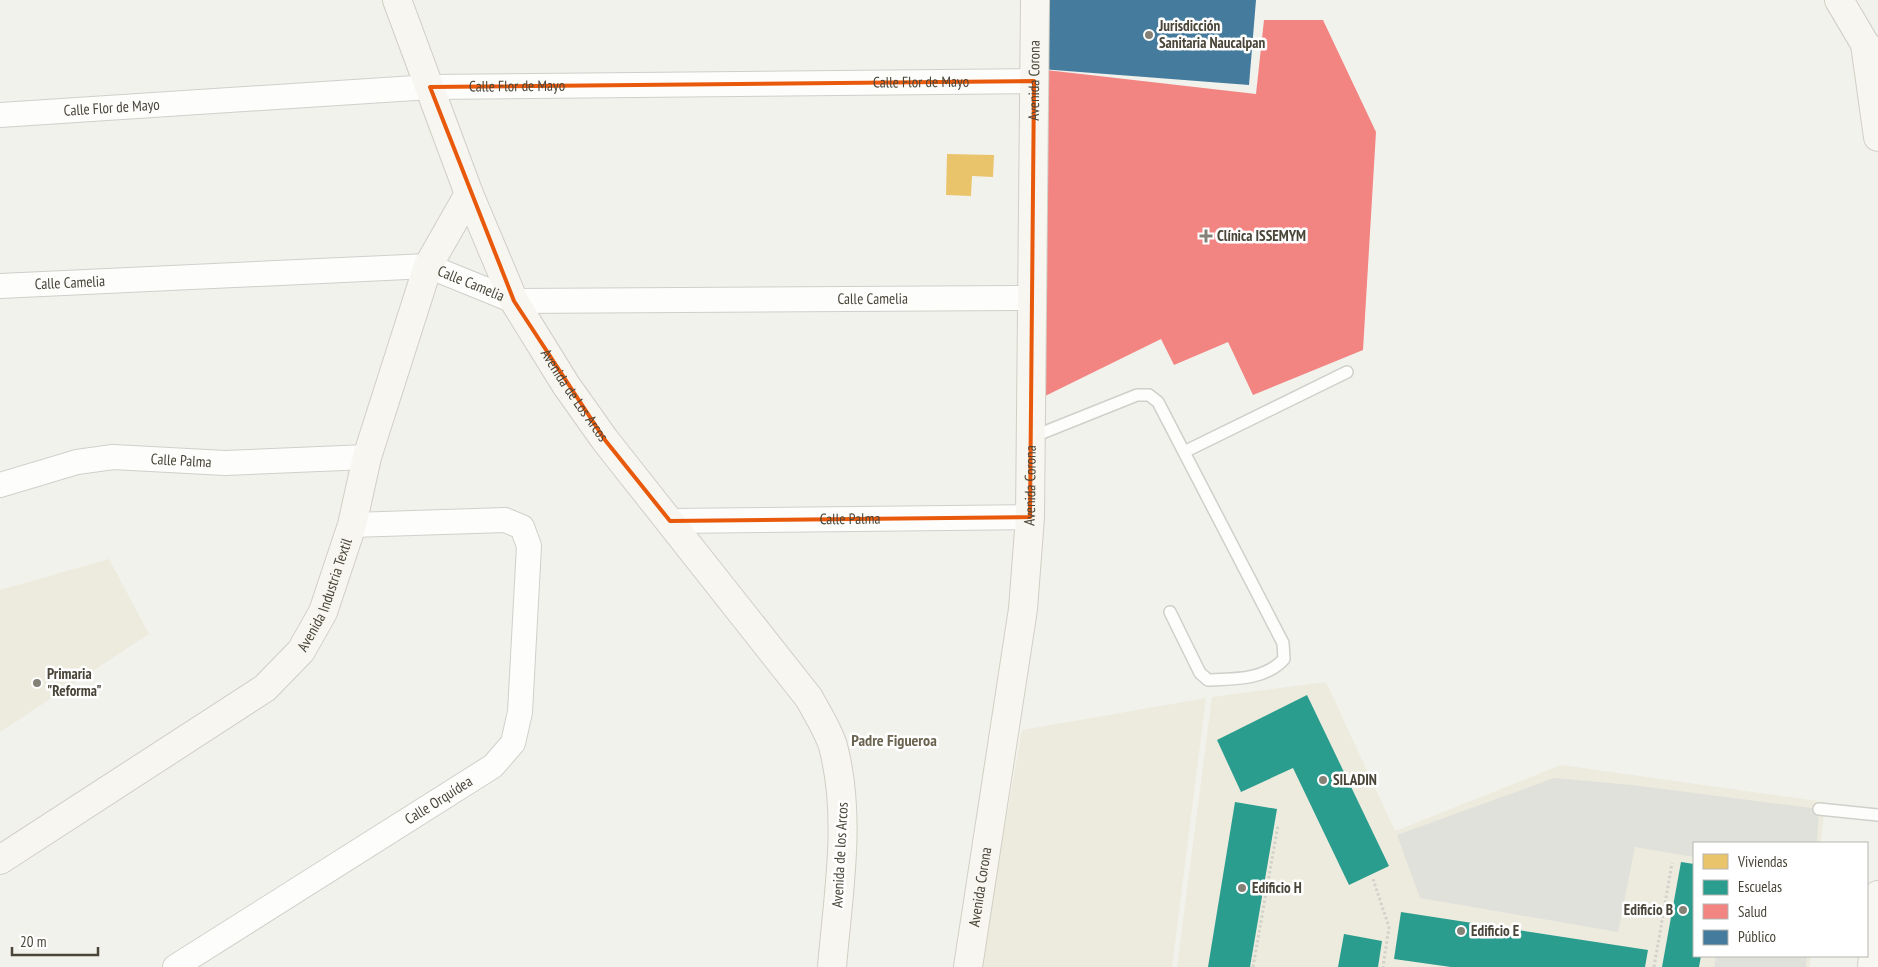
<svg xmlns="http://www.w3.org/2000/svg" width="1878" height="967" viewBox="0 0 1878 967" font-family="'PT Sans Narrow',sans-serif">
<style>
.education{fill:#ecebdd}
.parking{fill:#e1e1dc}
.homes{fill:#e9c46a}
.schools{fill:#2a9d8f}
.health{fill:#f28482}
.public{fill:#457b9d}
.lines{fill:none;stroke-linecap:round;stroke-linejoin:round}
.lane-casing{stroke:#d0cfca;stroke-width:14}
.street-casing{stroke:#d0cfca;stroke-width:26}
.secondary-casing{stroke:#d1cfc4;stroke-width:30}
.path{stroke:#d2d2cb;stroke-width:3;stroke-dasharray:2.5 2.5;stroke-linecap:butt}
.lane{stroke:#fdfdfc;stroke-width:11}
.street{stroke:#fdfdfc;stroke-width:24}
.secondary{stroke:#f7f6f0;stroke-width:28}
.marked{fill:none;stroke:#e8590c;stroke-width:4;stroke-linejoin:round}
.poi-dot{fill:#848277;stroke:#fff;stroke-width:2}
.labels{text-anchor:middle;stroke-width:5;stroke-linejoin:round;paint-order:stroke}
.poi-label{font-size:15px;font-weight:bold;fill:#494538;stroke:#fff;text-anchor:start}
.street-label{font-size:15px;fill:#494538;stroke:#fff}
.neighbourhood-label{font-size:16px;font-weight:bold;fill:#6b6450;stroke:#fff}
</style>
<rect width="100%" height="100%" fill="#f2f2ed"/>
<path class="education" d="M109,559l40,75 -149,98v-142z
M1326,682l69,149 166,-66 264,37 -4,41h-127v113h117l-1,11h-633l35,-270z
M1206,698l-34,269h-192l42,-237z"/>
<path class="parking" d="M1554,778l78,7 187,24 -2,34h-123v14l-59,-10 -17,85 -198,-34 -23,-63z
M1716,956h91l-1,11h-92z"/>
<path class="homes" d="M947,154l47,1 -1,22 -21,-1 -1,20 -25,-1z"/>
<path class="schools" d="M1307,695l82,171 -40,19 -56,-117 -52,24 -24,-52z
M1235,802l42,7 -27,158h-42z
M1681,862l13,2v92h7l-2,11h-37z
M1401,912l247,38 -3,17h-194l-57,-8z
M1344,934l38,7 -4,26h-40z"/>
<path class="health" d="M1264,20h59l53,112 -13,218 -110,45 -25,-53 -54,23 -13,-26 -122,60 7,-329 210,24z"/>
<path class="public" d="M1047,0h209l-7,85 -208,-16z"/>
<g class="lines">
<g class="lane-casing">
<path id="lane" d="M1032,437l105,-42h12l9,7 125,241 1,16c-19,21 -50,20 -76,21l-8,-7 -30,-61
M1184,452l163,-80
M1819,809l59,6"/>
</g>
<g class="street-casing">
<g id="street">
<path id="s1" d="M0,115l430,-28 604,-6"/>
<path id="s2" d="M0,286l428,-20 86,35 518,-3"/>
<path id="s3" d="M0,485l77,-23 36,-5 112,6 142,-6"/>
<path id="s4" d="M670,521l360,-4"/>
<path id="s5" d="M175,967l318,-201 20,-23 7,-31 9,-166 -7,-19 -17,-7 -153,5"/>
</g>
</g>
<g class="secondary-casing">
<g id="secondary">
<path id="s6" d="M397,0l72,194 45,107 52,84 39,55 204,258c8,15 19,32 24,48 19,72 5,148 -1,221"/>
<path d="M1839,0l26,44 12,13"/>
<path d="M1865,44l13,93"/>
<path id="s7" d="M0,860l265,-172 36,-37 22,-39 29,-87 15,-68 61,-191 41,-72"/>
<path id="s8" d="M968,967l55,-358 7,-92 5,-517"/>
<path d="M1872,967l6,-72"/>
</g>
</g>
<path class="path" d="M1373,879l16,48 -6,40
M1253,967l25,-142
M1654,967l18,-104"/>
<use href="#lane" class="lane"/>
<use href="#street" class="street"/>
<use href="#secondary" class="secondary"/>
</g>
<path class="marked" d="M1034,81l-4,436 -360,4 -65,-81 -91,-139 -84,-214z"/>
<g class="poi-dot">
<circle cx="1149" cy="35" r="5"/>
<path d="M1203.5 228.5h5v5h5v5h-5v5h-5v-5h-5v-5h5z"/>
<circle cx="37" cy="683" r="5"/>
<circle cx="1323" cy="780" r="5"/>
<circle cx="1242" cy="888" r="5"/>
<circle cx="1683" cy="910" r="5"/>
<circle cx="1461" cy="931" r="5"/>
</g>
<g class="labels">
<g class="poi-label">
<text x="1159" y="31">Jurisdicción<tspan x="1159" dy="17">Sanitaria Naucalpan</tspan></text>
<text x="1217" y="241">Clínica ISSEMYM</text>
<text x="47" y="679">Primaria<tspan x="47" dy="17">"Reforma"</tspan></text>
<text x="1333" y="785">SILADIN</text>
<text x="1252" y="893">Edificio H</text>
<text x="1673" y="915" text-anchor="end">Edificio B</text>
<text x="1471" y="936">Edificio E</text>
</g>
<g class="street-label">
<text dy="5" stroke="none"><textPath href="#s8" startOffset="891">Avenida Corona</textPath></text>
<text dy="5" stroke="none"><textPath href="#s1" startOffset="922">Calle Flor de Mayo</textPath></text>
<text dy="5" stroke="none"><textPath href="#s1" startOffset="518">Calle Flor de Mayo</textPath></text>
<text dy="5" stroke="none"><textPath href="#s1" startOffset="112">Calle Flor de Mayo</textPath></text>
<text dy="5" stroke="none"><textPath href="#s2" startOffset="70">Calle Camelia</textPath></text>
<text dy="5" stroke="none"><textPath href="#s2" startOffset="475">Calle Camelia</textPath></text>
<text dy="5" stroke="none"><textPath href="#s2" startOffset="880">Calle Camelia</textPath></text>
<text dy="5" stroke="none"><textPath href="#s6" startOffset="435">Avenida de Los Arcos</textPath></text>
<text dy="5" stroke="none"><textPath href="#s3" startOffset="185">Calle Palma</textPath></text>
<text dy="5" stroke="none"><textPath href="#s8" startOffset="486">Avenida Corona</textPath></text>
<text dy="5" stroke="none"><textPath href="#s4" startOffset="180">Calle Palma</textPath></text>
<text dy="5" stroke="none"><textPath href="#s7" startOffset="429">Avenida Industria Textil</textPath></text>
<text dy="5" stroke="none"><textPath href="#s5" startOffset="312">Calle Orquídea</textPath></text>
<text transform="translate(840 855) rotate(-87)" y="5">Avenida de los Arcos</text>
<text dy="5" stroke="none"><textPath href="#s8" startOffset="81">Avenida Corona</textPath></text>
</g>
<g class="neighbourhood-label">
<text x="894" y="746">Padre Figueroa</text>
</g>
</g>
<rect x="1693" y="842" width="175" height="115" fill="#ffffff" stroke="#b6b5af"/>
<rect x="1703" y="854" width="25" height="15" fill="#e9c46a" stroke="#b6b5af"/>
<text x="1738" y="867" font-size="15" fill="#494538">Viviendas</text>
<rect x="1703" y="880" width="25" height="15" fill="#2a9d8f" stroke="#b6b5af"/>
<text x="1738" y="892" font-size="15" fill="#494538">Escuelas</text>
<rect x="1703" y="904" width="25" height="15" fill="#f28482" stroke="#b6b5af"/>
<text x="1738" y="917" font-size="15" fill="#494538">Salud</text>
<rect x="1703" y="930" width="25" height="15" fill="#457b9d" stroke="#b6b5af"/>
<text x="1738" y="942" font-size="15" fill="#494538">Público</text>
<path d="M12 947v8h86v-8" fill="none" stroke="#494538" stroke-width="2.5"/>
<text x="20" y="947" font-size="15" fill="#494538" stroke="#ffffff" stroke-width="4" paint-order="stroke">20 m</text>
</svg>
